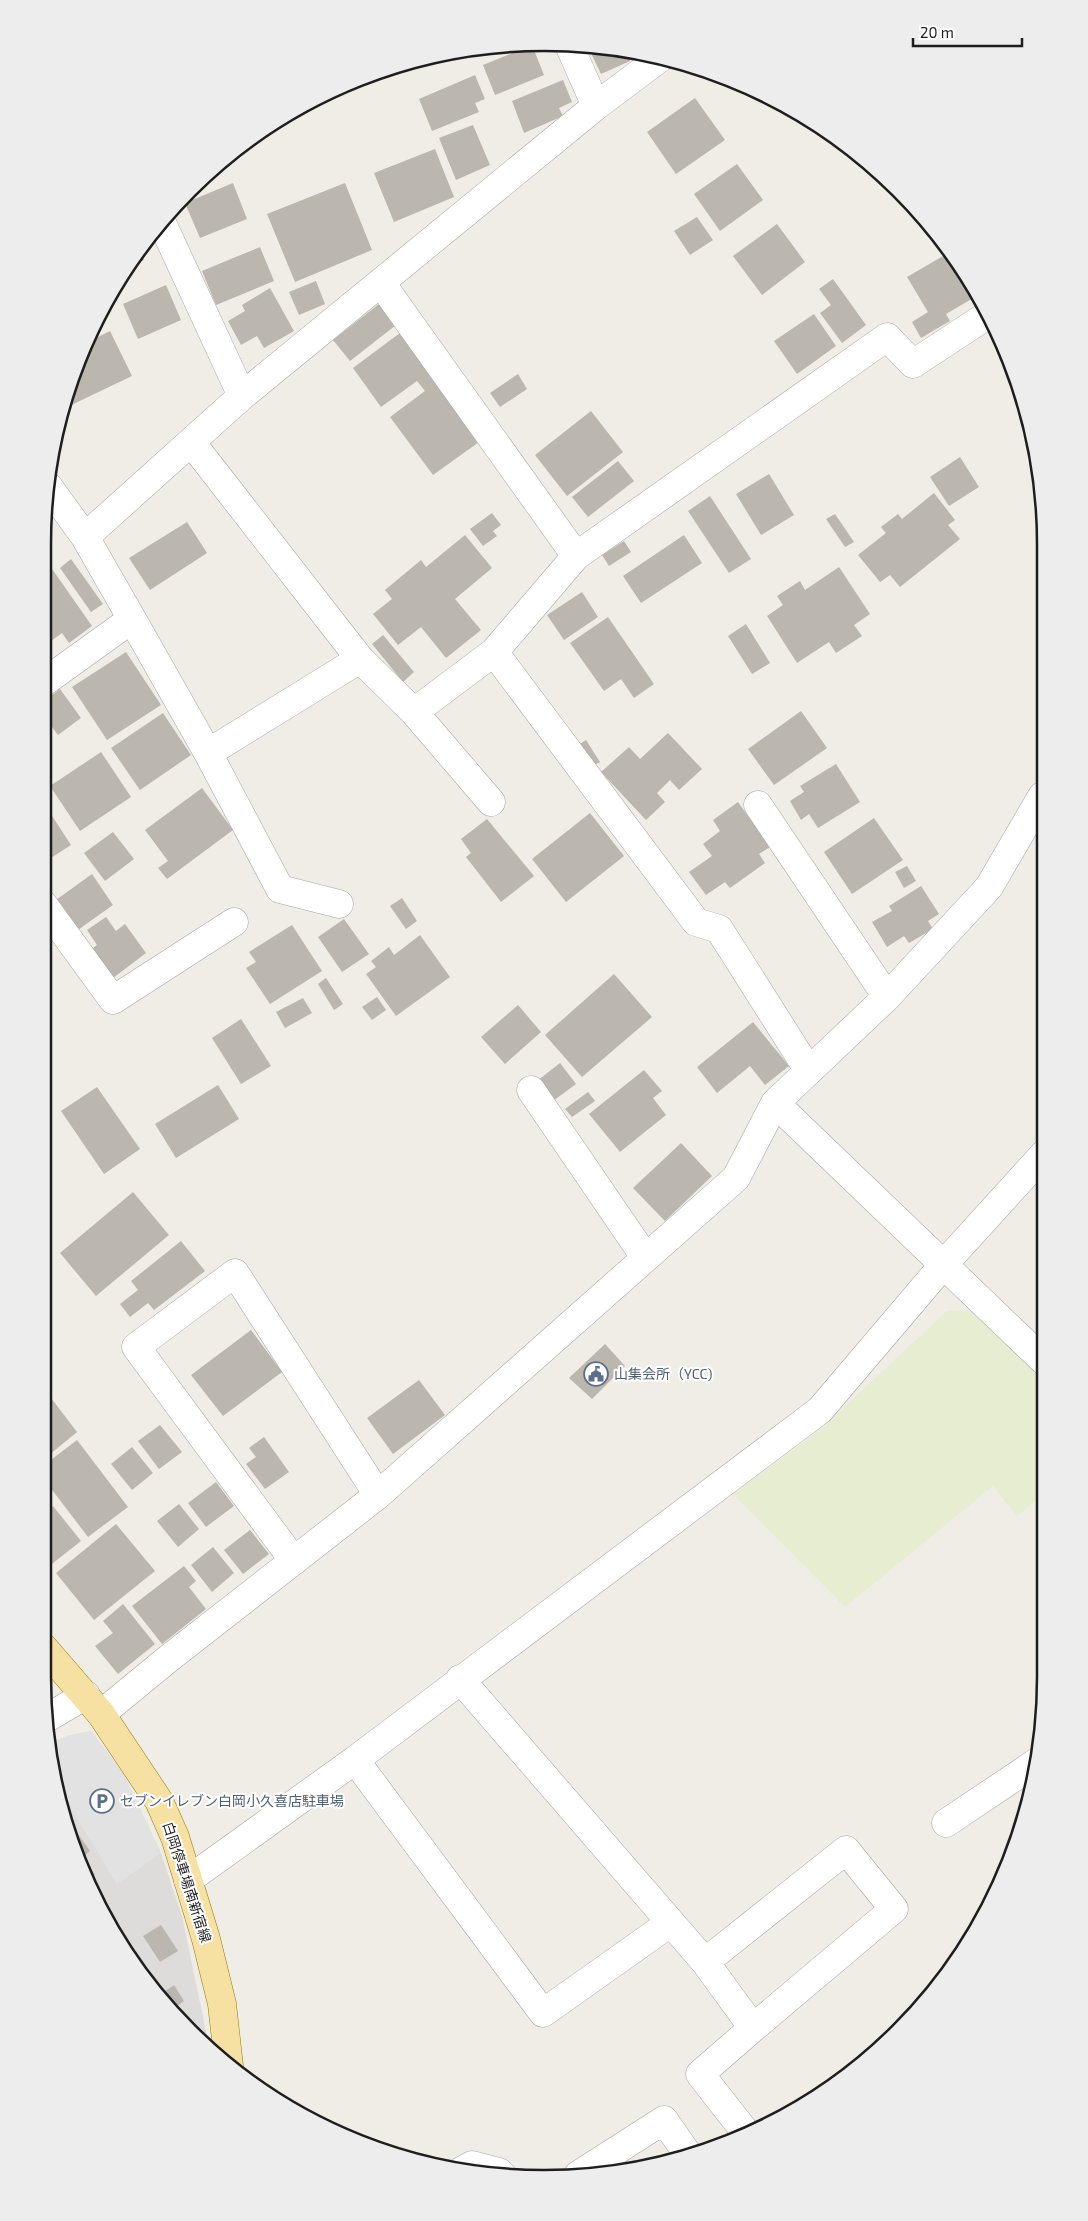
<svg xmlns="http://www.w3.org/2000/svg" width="1088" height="2221" viewBox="0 0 1088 2221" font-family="'Exo 2','Noto Sans JP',sans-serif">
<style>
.residential{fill:#dddcdb}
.farmland{fill:#e6edd1}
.parking{fill:#e2e2e2}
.building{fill:#bbb6ae}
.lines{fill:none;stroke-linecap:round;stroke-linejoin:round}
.minor-casing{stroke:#a5a5a5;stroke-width:29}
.major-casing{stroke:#927c07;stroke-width:29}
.minor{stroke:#fff;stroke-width:28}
.major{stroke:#f7e1a2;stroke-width:28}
.labels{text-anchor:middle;stroke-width:4;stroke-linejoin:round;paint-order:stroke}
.service-label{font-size:14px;fill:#4e5e75;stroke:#fff;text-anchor:start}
.street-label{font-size:14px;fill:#1e1e1e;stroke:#fff}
.rim{fill:none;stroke:#1e1e1e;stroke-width:2.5}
</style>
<rect width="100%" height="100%" fill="#efede5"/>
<path class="residential" d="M91,1731l33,44 37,78 21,63 28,135 -64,-68 -36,-56 -41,-89 -17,-63 -3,-31 18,-8z"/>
<path class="farmland" d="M974,1310l70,66 1,117 -28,23 -24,-30 -148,121 -112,-113 87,-64 127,-119z"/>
<path class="parking" d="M91,1731l33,44 37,78 -44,31 -63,-103 -2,-6 -3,-31 18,-8z"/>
<path class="building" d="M532,45l12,30 -49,20 -12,-30z
M588,47l52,5 -11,5 1,4 -29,13z
M478,49l-17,8 -3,-6h4z
M475,75l10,24 -10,4 4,9 -47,19 -13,-32z
M563,80l9,22 -13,6 4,8 -39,17 -12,-32z
M695,98l30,42 -49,34 -29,-42z
M473,125l17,40 -34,15 -17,-42z
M435,149l19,48 -60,25 -20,-49z
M737,164l26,36 -43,31 -26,-37z
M233,183l14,36 -47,19 -15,-35z
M345,183l27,67 -77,32 -28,-68z
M697,217l16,23 -23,15 -16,-24z
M777,224l28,38 -43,33 -29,-39z
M260,247l14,34 -58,24 -14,-34z
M140,250l4,10 -18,8 1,-3z
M950,252l25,45 -29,17 4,7 -29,17 -9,-16 16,-10 -21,-35z
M833,279l33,46 -24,18 -22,-30 11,-8 -12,-16z
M316,281l9,23 -26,11 -10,-23z
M166,285l15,35 -43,19 -15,-35z
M270,288l24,43 -30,17 -7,-12 -16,9 -13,-24 17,-10 -3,-6z
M379,304l17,21 -46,36 -17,-21z
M814,314l22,32 -39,28 -23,-33z
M110,331l22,45 -69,33 18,-57 5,-9z
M400,333l79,109 -46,33 -43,-58 35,-26 -8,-10 -36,26 -28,-39z
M518,374l9,15 -27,18 -10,-14z
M591,411l32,41 -56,44 -32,-41z
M960,457l19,30 -30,19 -19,-29z
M618,461l16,20 -46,36 -16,-20z
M769,474l25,41 -33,20 -25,-41z
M934,493l21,27 -7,5 12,14 -60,48 -10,-12 -10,7 -22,-27 28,-22 -5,-6 17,-13 4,5z
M710,496l41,63 -22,14 -41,-62z
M492,513l9,12 -8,6 4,5 -14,10 -13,-17z
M835,514l19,28 -9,5 -19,-28z
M187,522l20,31 -57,37 -21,-32z
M465,535l27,33 -37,31 26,31 -35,28 -25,-31 -23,18 -25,-31 19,-15 -7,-9 36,-30 5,7z
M684,535l18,28 -61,40 -18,-27z
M624,541l7,11 -22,14 -7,-11z
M43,556l49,70 -23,17 -7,-10 -19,14z
M71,559l32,45 -12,8 -31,-44z
M839,567l31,47 -16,11 8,11 -26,17 -7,-11 -32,21 -30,-47 16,-11 -6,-9 23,-15 5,9z
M582,592l16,25 -34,23 -17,-25z
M608,617l46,67 -20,14 -13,-19 -17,12 -34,-48z
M746,624l24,39 -18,11 -24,-38z
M383,635l31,37 -11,10 -31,-38z
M126,652l35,53 -54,35 -35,-53z
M60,689l21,29 -23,17 -15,-20v-13z
M801,711l26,37 -53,37 -26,-36z
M163,713l28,42 -51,35 -29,-42z
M668,733l34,36 -23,21 -9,-10 -13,13 8,9 -19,18 -45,-48 28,-25 11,12z
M586,740l14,22 -9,5 -14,-21z
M101,752l30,45 -51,34 -30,-45z
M836,764l24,38 -42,26 -9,-14 -8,6 -11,-19 14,-9 -4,-6z
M202,788l31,42 -66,49 -9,-11 10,-7 -23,-31z
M43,802l28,43 -28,18z
M738,802l32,45 -11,7 6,9 -35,25 -5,-6 -19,13 -17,-23 23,-16 -9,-12 17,-13 -7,-11z
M590,813l34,43 -58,46 -34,-43z
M874,818l29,42 -51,34 -28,-42z
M487,819l47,57 -33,26 -35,-45 5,-4 -10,-14z
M113,832l21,27 -29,22 -21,-28z
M907,866l9,15 -12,7 -9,-16z
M92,874l21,31 -38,27 -22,-30z
M921,886l18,28 -11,7 5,8 -24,14 -5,-7 -17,11 -15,-25 20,-11 -3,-5z
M402,898l15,23 -11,8 -16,-23z
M106,917l10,14 9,-7 21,29 -37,28 -21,-29 9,-7 -10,-15z
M344,919l25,35 -27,18 -24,-35z
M292,925l30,46 -52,33 -24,-36 10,-6 -7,-10z
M420,935l30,42 -54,39 -30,-42 10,-7 -5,-6 18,-14 5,8z
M614,974l38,43 -70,60 -37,-42z
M326,978l17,26 -9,6 -16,-26z
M377,997l9,13 -14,10 -10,-13z
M303,998l9,15 -27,15 -9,-16z
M518,1005l23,27 -36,32 -24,-27z
M241,1019l30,47 -30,18 -29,-46z
M753,1022l36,44 -24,19 -15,-19 -33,27 -20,-26z
M560,1063l16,21 -23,17 -16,-20z
M644,1070l18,21 -9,7 13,17 -46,37 -31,-38z
M218,1085l21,34 -63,39 -21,-34z
M97,1087l43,62 -36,25 -43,-63z
M588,1092l7,9 -23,16 -7,-8z
M681,1143l31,33 -47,45 -32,-33z
M133,1192l36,43 -73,61 -36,-43z
M181,1241l24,30 -51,39 -6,-7 -18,14 -10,-13 18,-14 -7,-9z
M251,1330l31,42 -59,44 -32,-41z
M605,1344l20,22 -33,33 -23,-21z
M419,1380l26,35 -52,39 -26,-36z
M48,1394l29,38 -34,28v-62z
M160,1425l22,27 -23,17 -21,-28z
M264,1437l25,35 -24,17 -19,-25 10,-7 -7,-9z
M77,1440l51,67 -40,30 -45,-59v-12z
M132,1447l21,26 -21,17 -21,-26z
M216,1482l18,24 -28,21 -18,-24z
M179,1504l20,25 -21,18 -21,-26z
M53,1506l28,35 -38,30v-57z
M116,1524l39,47 -61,49 -38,-47z
M250,1530l19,24 -26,20 -19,-24z
M213,1547l21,26 -22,19 -21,-27z
M184,1566l12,15 -7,6 17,22 -44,35 -30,-38z
M123,1604l32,40 -37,30 -23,-28 18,-13 -10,-12z
M61,1810l29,41 -7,6 12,18 -7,5 -19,-42z
M161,1925l17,26 -18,11 -17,-26z
M174,1985l10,16 -12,9 -14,-14z"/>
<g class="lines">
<g class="minor-casing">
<path id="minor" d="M569,45l27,61
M162,223l80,173
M381,283l195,273
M191,442l169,217
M48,486l37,51
M132,619l76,134 152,-94 54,53 80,-60 82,-96 311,-219 26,27 73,-48
M494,652l202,270 23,7 90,142
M43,683l89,-64 -47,-82 157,-141 354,-290 64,-48
M414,712l77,90
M208,753l72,136 59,15
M1042,796l-53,91 -102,110 -112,106 269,258
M758,805l129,192
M43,904l70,96 121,-78
M531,1090l114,167
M294,1561l-158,-214 99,-74 143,222
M460,1679l245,283 48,66 -53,46 47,60
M101,1714l67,-55 210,-164 358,-317 39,-75
M47,1718l39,-23
M355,1760l188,253 127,-90
M946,1823l91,-61
M188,1880l167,-120 465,-350 124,-146 100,-110
M705,1962l141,-112 48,59 -141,119
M461,2171l11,-6 27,7 4,4
M578,2175l86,-55 25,36"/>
</g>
<g class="major-casing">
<path id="major" d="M43,1647l58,67 58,87 16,36 31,102 16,65 7,62"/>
</g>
<use href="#minor" class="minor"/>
<use href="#major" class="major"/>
</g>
<defs>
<g id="civic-ring" transform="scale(1.25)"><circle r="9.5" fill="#fff" stroke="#5c6f8a" stroke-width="1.5"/><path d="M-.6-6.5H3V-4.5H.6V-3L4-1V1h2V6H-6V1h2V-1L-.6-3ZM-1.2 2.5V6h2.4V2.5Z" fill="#5c6f8a"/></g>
<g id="parking-ring" transform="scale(1.25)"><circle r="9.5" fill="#fff" stroke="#5c6f8a" stroke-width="1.5"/><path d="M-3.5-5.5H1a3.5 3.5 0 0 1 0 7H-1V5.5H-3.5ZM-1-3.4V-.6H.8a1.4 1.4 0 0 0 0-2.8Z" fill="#5c6f8a"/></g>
</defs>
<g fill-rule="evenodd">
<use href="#civic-ring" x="596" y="1374"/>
<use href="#parking-ring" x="102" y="1801"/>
</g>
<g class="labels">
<g class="service-label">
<text x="614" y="1379">山集会所（YCC)</text>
<text x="120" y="1806">セブンイレブン白岡小久喜店駐車場</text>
</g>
<g class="street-label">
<text transform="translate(187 1882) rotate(72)" y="5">白岡停車場南新宿線</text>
</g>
</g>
<path d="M0 0H1088V2221H0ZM544 51H544A493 493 0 0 1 1037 544V1677A493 493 0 0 1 544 2170H544A493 493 0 0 1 51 1677V544A493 493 0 0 1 544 51Z" fill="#ededed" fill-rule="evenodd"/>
<path class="rim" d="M544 51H544A493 493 0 0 1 1037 544V1677A493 493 0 0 1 544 2170H544A493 493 0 0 1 51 1677V544A493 493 0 0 1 544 51Z"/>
<path d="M913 38v8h109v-8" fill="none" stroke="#1e1e1e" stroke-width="2.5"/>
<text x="920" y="38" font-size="15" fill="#1e1e1e" stroke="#ffffff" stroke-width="4" paint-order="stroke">20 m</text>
</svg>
